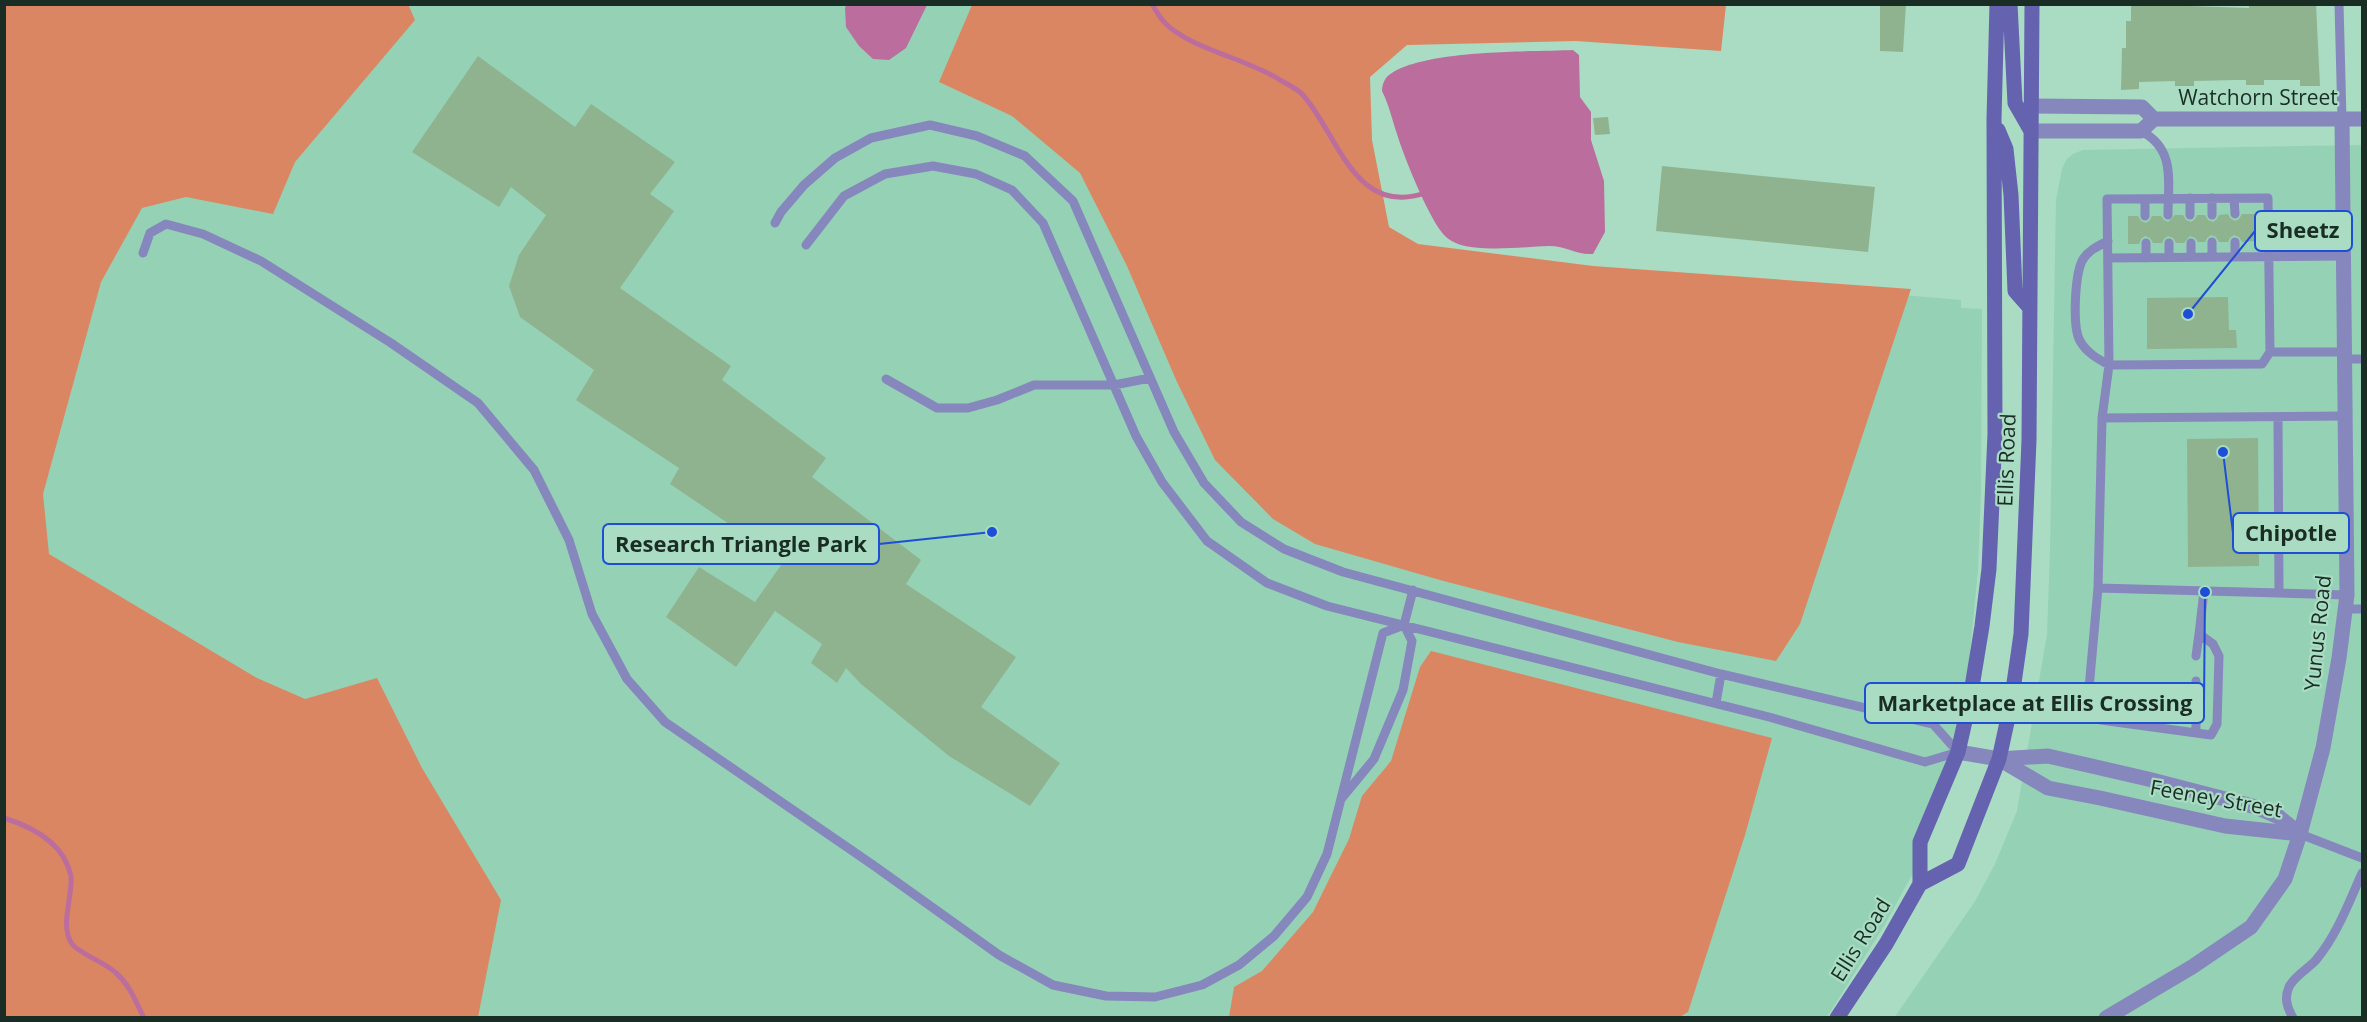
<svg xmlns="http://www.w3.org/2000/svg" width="2367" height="1022" viewBox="0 0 2367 1022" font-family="'Open Sans',sans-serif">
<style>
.built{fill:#95d1b5}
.forest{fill:#db8662}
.water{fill:#bb6d9d}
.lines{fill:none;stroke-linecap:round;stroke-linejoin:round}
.stream{stroke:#bb6d9d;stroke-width:5}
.building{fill:#90b38f}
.lane{stroke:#8687bc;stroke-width:9}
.street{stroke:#8687bc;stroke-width:15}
.secondary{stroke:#6562b0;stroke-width:15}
.labels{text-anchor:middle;stroke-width:4.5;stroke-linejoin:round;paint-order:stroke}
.street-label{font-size:21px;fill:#192d24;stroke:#a9dcc3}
.leader{fill:none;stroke:#1d4ed8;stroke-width:2}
.callout-dot{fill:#1d4ed8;stroke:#a9dcc3;stroke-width:2}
.callout{fill:#a9dcc3;stroke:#1d4ed8;stroke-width:2}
.callout-label{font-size:22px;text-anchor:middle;font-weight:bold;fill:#192d24}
</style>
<rect width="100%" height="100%" fill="#a9dcc3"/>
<path class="built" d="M5,5h1162l4,227 790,68v8l21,1 -1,184 -3,77 -9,92 -13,89 -14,58 -16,40 -42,77 -57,91 -1822,1z
M2362,145v872l-468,1 80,-115 21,-39 22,-53 30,-177 3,-84 6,-350 6,-31 4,-9 7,-6 10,-4z"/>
<path class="forest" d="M5,4h403l7,16 -120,142 -22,52 -87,-17 -44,11 -41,74 -58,212 6,60 208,124 48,21 72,-21 45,90 79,132 -23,117h-473z
M972,5h754l-5,46 -145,-10 -169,4 -37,32 2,63 17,87 29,17 175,22 318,23 -111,335 -24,37 -98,-19 -238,-62 -125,-36 -42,-25 -58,-59 -38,-78 -50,-116 -47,-93 -68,-57 -73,-34z
M1431,651l341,87 -27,97 -57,177 -10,6 -449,-1 5,-30 28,-16 51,-59 36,-73 13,-43 29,-35 29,-94z"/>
<path class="water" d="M847,4h80v1l-21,43 -17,12 -16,-1 -14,-13 -13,-19 -1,-19z
M1573,50l6,5 1,42 11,15v28l13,41 1,51 -12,22c-18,1 -26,-8 -44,-8 -26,1 -67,6 -91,-2 -4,-2 -9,-4 -12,-7 -16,-15 -42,-80 -49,-103 -5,-15 -8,-29 -15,-43 0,-4 1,-9 4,-13 27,-29 147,-26 187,-28z"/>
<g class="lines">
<path class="stream" d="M1152,4c4,7 8,14 13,19 24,25 83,36 115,57 7,4 18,9 23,15 36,41 52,124 125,97
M4,818c29,9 60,25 67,58 1,9 -2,22 -3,32 -2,11 -3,26 4,36 8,10 32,18 43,28 15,13 20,28 29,46"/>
</g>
<path class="building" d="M1880,4h26l-3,48 -23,-1z
M2131,4l118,4v-4h67l4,82h-20v-6h-36v5h-18v-5h-10l-42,1v5h-19v-5l-36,1v7l-18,1 1,-42h4v-27h5z
M478,56l97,71 16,-23 84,58 -25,32 24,17 -54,77 111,78 -9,14 104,78 -14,19 109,83 -15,24 110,73 -35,50 79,56 -30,43 -81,-50 -88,-72 -15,-16 -9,15 -26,-20 11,-19 -47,-33 -39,56 -70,-50 33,-50 56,35 29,-41 -114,-77 9,-16 -103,-68 18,-30 -74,-53 -11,-31 10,-31 27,-40 -35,-28 -12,20 -87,-55z
M1608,117l2,17 -15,1 -2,-17z
M1662,166l213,21 -7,65 -212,-21z
M2228,214l2,4 5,3 4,-2 3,-5h14l1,27 -15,1 -3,-5 -5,-2 -4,3 -2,4h-9l-3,-5 -5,-2 -4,3 -2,4h-7l-3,-4 -5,-2 -6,7h-8l-3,-5 -5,-2 -4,3 -2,4h-9l-3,-5 -5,-2 -4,3 -2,5h-11v-28h10l3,5 5,2 4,-3 2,-4h9l3,4 4,2 7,-7h8l3,5 5,2 4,-3 2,-4h8l3,5 5,2 4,-3 2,-4z
M2228,297l1,33h7l1,18 -90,1v-51z
M2258,438l1,128 -71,1 -1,-128z"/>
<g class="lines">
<path class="lane" d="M2339,4l3,115
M2141,131c35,18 27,51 27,84
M2234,198l1,16
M2190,215v-17
M2212,215v-17
M2145,216v-17
M775,223l6,-11 23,-27 31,-27 36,-20 59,-13 47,11 48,20 48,45 101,231 30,51 37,39 43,27 59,23 378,102 212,50 25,28 -33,10 -156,-45 -442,-111 -60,-23 -60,-42 -45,-59 -26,-46 -93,-213 -31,-33 -36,-16 -43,-8 -48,8 -41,22 -38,49
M2108,241c-10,5 -21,10 -26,20 -7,15 -10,66 -2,80 7,12 18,18 29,24l153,-1 8,-12 -2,-154 -161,1 2,166 -7,53 -4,170 -10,112 3,12 10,8 110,15 6,-11 2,-68 -6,-12 -14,-10 5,-43
M2235,242v15
M2169,243v14
M2191,243v14
M143,253l7,-20 16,-9 37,10 58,27 130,82 87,60 56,67 35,70 23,74 35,65 38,43 208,143 126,90 54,30 53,11 49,1 47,-12 37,-20 35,-29 33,-39 20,-43 56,-221 21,-8
M2212,257v-15
M2108,258l235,-2
M2146,258v-15
M2270,352h74
M2344,359h18
M886,379l51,29h31l29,-8 37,-15h80l36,-7
M2278,417l1,176
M2102,418l243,-2
M2098,588l249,7
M2346,609h16
M2196,656l3,-22
M1716,703l5,-29
M2196,733v-52
M1342,798l32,-39 29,-69 9,-49 -8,-16 9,-35
M2300,834l62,24
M2293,1018c-6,-11 -9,-20 -4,-31 5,-11 19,-18 27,-27 21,-25 33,-58 46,-87"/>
<path class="street" d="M2032,106l110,1 12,12h208
M2031,131h110l13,-12
M1958,752l41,7 49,-3 100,23 108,28 23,10 21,17
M1999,759l49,29 52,10 125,28 75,8
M2106,1018l86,-51 59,-40 34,-48 15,-45 23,-86 16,-90 8,-63 -5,-476"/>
<path class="secondary" d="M2010,4l5,99 16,28
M1998,130l8,19 5,46 4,96 15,17
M1920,884l38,-20 41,-105 12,-55 10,-70 8,-194 3,-436
M1837,1018l49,-74 34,-60v-42l38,-90 12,-53 12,-73 7,-57 6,-135 -1,-315 3,-115"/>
</g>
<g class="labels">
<g class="street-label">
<text x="2258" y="105">Watchorn Street</text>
<text transform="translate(2007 460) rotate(-88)" y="7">Ellis Road</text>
<text transform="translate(2318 633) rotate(-84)" y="7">Yunus Road</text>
<text transform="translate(2216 799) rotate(10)" y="7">Feeney Street</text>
<text transform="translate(1861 940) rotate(-58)" y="7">Ellis Road</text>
</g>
</g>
<path class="leader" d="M2188 314L2255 231M2223 452L2233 533M992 532L879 544M2205 592L2204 703"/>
<g class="callout-dot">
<circle cx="2188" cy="314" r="6"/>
<circle cx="2223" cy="452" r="6"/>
<circle cx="992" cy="532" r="6"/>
<circle cx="2205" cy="592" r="6"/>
</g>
<g class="callout">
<rect x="2255" y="211" width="97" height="40" rx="6"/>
<rect x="2233" y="513" width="116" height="40" rx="6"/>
<rect x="603" y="524" width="276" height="40" rx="6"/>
<rect x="1865" y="683" width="339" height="40" rx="6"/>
</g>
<g class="callout-label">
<text x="2303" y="238">Sheetz</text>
<text x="2291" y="541">Chipotle</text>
<text x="741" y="552">Research Triangle Park</text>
<text x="2035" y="711">Marketplace at Ellis Crossing</text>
</g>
<rect width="2367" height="1022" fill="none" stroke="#192d24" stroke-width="12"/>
</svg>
